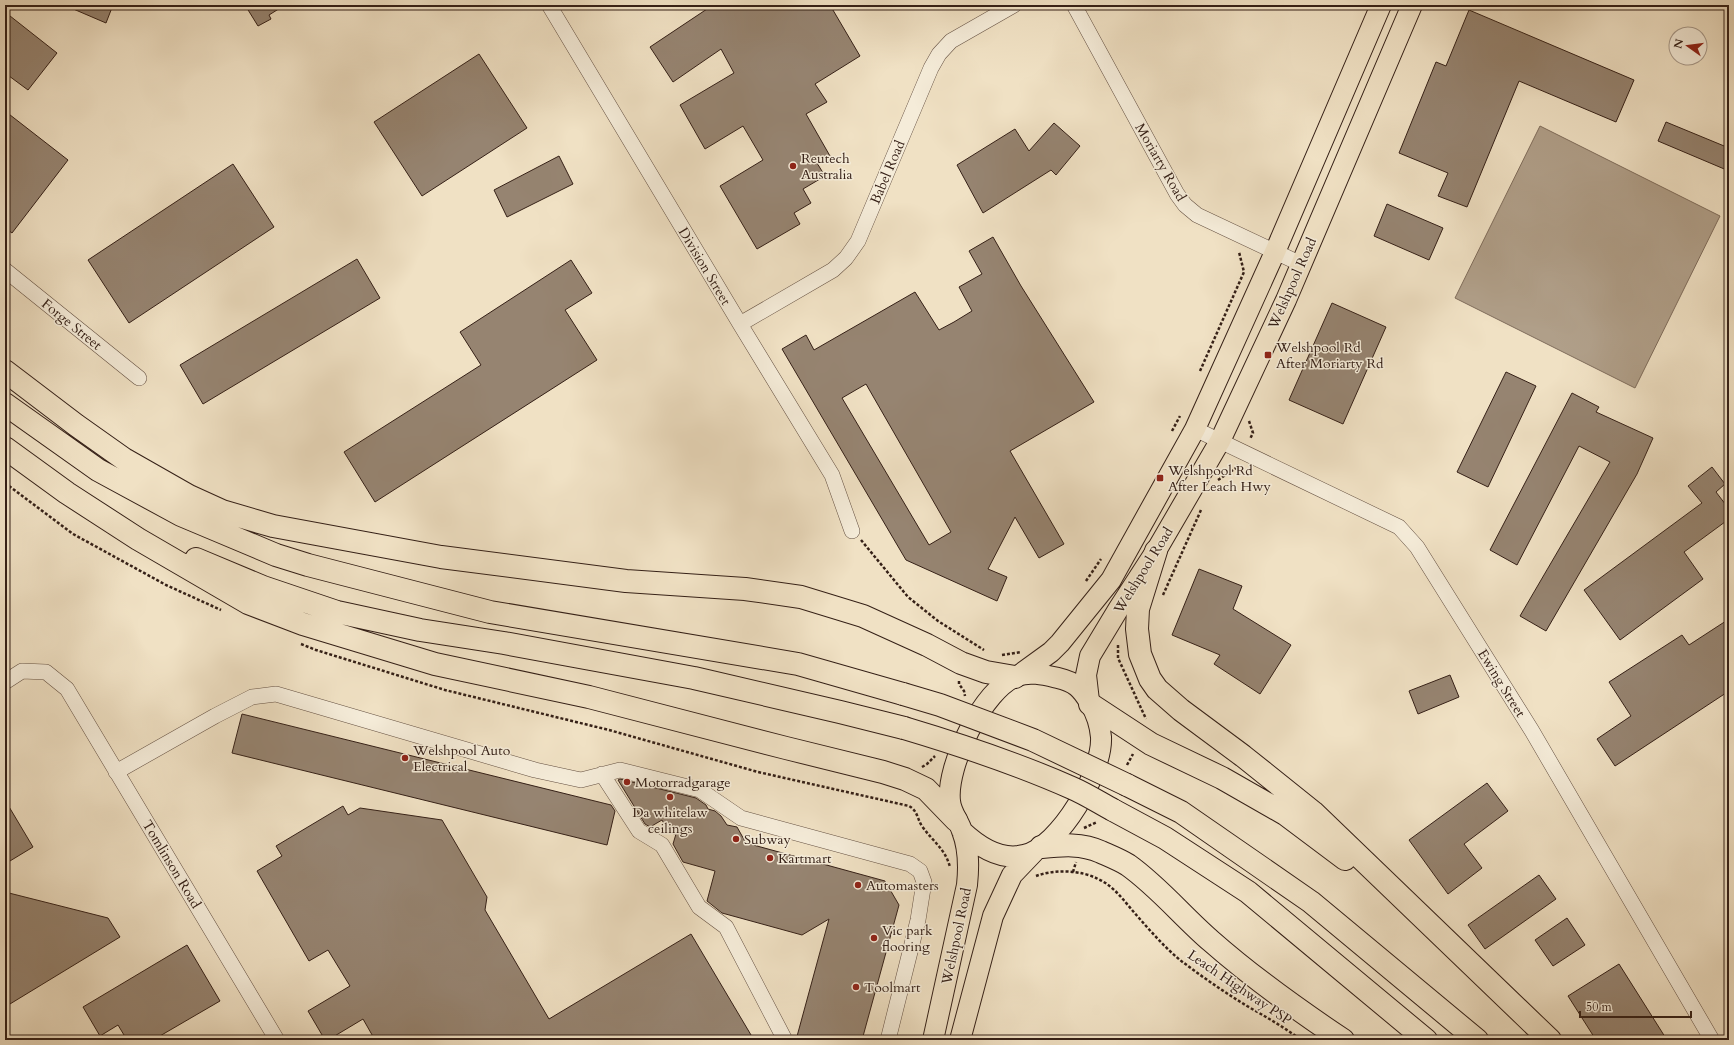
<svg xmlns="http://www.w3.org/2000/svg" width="1734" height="1045" viewBox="0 0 1734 1045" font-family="Cardo,serif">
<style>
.water{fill:#b09f89;stroke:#7f6c5b}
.building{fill:#968471;stroke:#352017;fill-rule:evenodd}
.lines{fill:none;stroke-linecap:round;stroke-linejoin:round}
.minor-casing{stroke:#645042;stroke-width:16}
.major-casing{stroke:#352017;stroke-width:22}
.highway-casing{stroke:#352017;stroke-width:24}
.path{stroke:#352017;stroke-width:2.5;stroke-dasharray:3 2;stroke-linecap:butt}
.minor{stroke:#f5ecd9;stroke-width:15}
.major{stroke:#f0e1c4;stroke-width:20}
.highway{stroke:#f0e1c4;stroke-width:22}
.highway-bridge-casing{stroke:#352017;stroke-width:24;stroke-linecap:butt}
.highway-bridge{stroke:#f0e1c4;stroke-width:22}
.poi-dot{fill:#8f2418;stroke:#f5ecd9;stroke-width:1.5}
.labels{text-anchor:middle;stroke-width:3;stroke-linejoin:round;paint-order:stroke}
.poi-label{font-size:14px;fill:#352017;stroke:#f5ecd9;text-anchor:start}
.street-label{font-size:14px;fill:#352017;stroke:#f5ecd9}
</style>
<rect width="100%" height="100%" fill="#f0e1c4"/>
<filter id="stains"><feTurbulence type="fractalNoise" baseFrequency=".005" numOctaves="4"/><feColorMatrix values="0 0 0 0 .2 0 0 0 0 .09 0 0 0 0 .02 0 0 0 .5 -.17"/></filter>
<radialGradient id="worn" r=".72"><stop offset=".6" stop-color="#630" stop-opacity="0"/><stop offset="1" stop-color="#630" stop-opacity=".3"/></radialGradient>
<path class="water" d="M1540,126l180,90 -85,172 -180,-90z"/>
<path class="building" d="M64,5h49l-7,18z
M245,5h40l-16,10 2,4 -13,7z
M713,5h117l30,51 -45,28 12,18 -21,12 24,42 -13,7 8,13 -22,13 8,14 -17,10 6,11 -43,25 -37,-63 43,-26 -20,-34 -38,23 -25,-44 54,-32 -13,-24 -48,33 -23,-35z
M1469,10l165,70 -18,42 -97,-41 -52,126 -29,-11 10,-23 -49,-20 37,-91 10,4z
M5,12l52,41 -29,37 -23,-17z
M479,54l48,74 -105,68 -48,-74z
M5,111l63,49 -56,73 -7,-5z
M1666,122l63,26v23l-71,-30z
M1054,123l26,23 -24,29 -5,-5 -68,43 -26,-48 58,-36 14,22z
M559,156l14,28 -66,33 -13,-27z
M233,164l41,63 -145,96 -41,-63z
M1387,204l56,24 -14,32 -55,-24z
M993,237l28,49 73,116 -84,49 54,93 -25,14 -24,-41 -27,52 19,8 -10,24 -91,-41 -124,-211 24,-14 8,15 101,-58 24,38 15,-8 18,-11 -13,-24 23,-13 -13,-23zM866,384l85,148 -22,13 -87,-147z
M357,259l23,39 -177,106 -23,-39z
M571,260l21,33 -27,17 32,50 -222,142 -31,-50 137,-87 -21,-33z
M1332,303l54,24 -43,97 -54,-24z
M1506,372l30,14 -48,101 -31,-15z
M1572,393l27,14 -3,5 57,26 -16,36 -91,157 -26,-15 90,-154 -31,-16 -62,119 -27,-15z
M1712,467l13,17 -9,8 13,17v10l-45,33 19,27 -83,61 -36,-50 118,-87 -14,-17z
M1199,569l43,17 -9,23 58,36 -31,49 -46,-30 6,-9 -48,-20z
M1729,619v72l-114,75 -18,-27 34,-23 -22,-34 73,-47 7,10z
M1450,675l9,22 -41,17 -9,-23z
M242,714l369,91 4,6 -8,34 -375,-92z
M620,779l76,19 10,7 2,4 7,2 6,5 6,9 10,2 9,16 139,38 14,24 -37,135h-66l33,-121 -27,16 -80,-22 -15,-12 8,-30 -32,-9 -10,-18 3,-10 -7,-1 -7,-13 -12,7 -5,-3 -27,-44z
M1487,783l21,28 -44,33 18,24 -34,26 -39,-54z
M5,800l28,47 -28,17z
M343,806l5,9 12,-7 82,12 45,77 -2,13 64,109 142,-85 63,106h-379l-12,-21 -35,21h-3l-17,-29 42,-25 -22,-36 -19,11 -52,-90 25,-15 -6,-10z
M1539,875l17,24 -71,50 -17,-24z
M5,892l103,26 12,19 -115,70z
M1567,918l18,27 -32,21 -18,-26z
M187,945l33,56 -67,39h-26l-9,-15 -18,11 -17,-29z
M1619,964l48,76h-71l-28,-44z"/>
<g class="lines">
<g class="minor-casing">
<path id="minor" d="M549,5l191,319 92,151 20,56
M1074,5l103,189 8,11 12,10 104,49
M5,270l134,108
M740,324l93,-54 13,-12 12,-17 73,-173 8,-14 12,-13 63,-36
M1195,429l204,98 18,20 115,184 180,309
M5,682l17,-11 24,1 21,17 210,351
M116,772l99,-56 37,-19 24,-3 259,76 46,10 39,-10 80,20 41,28 169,46 10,7 4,11 -6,38 -30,120
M602,774l37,57 23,14 37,62 27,20 59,113"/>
</g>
<g class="major-casing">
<path id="major" d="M1018,676l33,-24 9,-9 51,-63 84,-151 80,-177 106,-247
M1089,701l-3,-26 4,-19 29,-48 37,-57 64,-110 66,-141 126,-295
M933,1040l34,-155c2,-19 2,-36 -5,-54 -3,-10 -11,-18 -12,-30 -4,-35 33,-112 67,-125 13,-5 28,-1 41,2 17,4 23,10 32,25 6,10 10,22 11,34 2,35 -41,110 -77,118 -23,6 -46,-9 -62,-24
M960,1040l33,-124 19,-41 22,-23"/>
</g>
<g class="highway-casing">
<path id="highway" d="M5,371l71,54 48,34 65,37 33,15 51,15 168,31 185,24 119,8 56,8 62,19 64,29 34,18 25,9 29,5
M5,404l93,66 83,45 95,40 32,10 182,47 308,52 105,30
M5,448l62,45 71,46 110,64 55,21 132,40 154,33 197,51 97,24 22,7 21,10 30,31
M1156,551l-18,58 -1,20 3,25 10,25 7,10 24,21 62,46 70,56 237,228
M196,559l67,28 74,25 83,18 84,13 190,35 146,34 64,16
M1090,704l61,40 71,34 63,36 60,45
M1127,785l54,27 130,90 166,138
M1113,810l52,28 83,54 178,148
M1041,847c21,-2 41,-4 60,5 9,4 19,8 27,13 31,22 55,52 83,76 42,37 87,69 132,99"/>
</g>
<path class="path" d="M1200,371l44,-99 -5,-20
M1249,421l4,12 -3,6
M1172,431l8,-15
M1218,480l18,-12 2,-3
M5,483l68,51 93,51 55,25
M861,540l47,57 30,24 46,29
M1086,581l15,-22
M1163,595l38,-85
M301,644l15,6 129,40 164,40 149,42 151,34c9,5 8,13 13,20 10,15 23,22 28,41
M1118,645v13l28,61
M1002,655l19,-3
M959,681v3l5,7 1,5
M1127,765l6,-11
M922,767l5,-3 8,-8
M1084,828l13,-6
M1073,872l3,-10
M1036,876c19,-7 45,-6 62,3 14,6 24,19 34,31 15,17 30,35 48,50 21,16 44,32 67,46 19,11 37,21 54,34"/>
<use href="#minor" class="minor"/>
<use href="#major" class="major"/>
<use href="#highway" class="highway"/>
<g class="highway-bridge-casing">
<path id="highway-bridge" d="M903,694l37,11 93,35 94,45
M904,728c57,17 114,36 168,60 14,6 28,15 41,22"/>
</g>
<use href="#highway-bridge" class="highway-bridge"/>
</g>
<g class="poi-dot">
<circle cx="793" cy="166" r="4"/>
<rect x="1264" y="351" width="8" height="8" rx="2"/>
<rect x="1156" y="474" width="8" height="8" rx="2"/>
<circle cx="405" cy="758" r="4"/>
<circle cx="627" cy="782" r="4"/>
<circle cx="670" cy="797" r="4"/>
<circle cx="736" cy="839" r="4"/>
<circle cx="770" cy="858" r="4"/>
<circle cx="858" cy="885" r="4"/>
<circle cx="874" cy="938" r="4"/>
<circle cx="856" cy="987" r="4"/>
</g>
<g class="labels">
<g class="poi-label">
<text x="801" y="163">Reutech<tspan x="801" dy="16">Australia</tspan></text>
<text x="1276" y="352">Welshpool Rd<tspan x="1276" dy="16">After Moriarty Rd</tspan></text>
<text x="1168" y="475">Welshpool Rd<tspan x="1168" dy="16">After Leach Hwy</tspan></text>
<text x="413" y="755">Welshpool Auto<tspan x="413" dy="16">Electrical</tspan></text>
<text x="635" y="787">Motorradgarage</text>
<text x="670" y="817" text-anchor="middle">Da whitelaw<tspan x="670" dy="16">ceilings</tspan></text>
<text x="744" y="844">Subway</text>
<text x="778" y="863">Kartmart</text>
<text x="866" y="890">Automasters</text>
<text x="882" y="935">Vic park<tspan x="882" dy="16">flooring</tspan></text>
<text x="864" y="992">Toolmart</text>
</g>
<g class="street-label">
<text transform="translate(1161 162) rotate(60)" y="5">Moriarty Road</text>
<text transform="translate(887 172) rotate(-67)" y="5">Babel Road</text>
<text transform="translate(705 266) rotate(59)" y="5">Division Street</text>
<text transform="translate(1292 283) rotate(-66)" y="5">Welshpool Road</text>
<text transform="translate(72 324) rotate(39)" y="5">Forge Street</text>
<text transform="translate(1143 570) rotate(-58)" y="5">Welshpool Road</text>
<text transform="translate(1502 683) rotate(58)" y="5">Ewing Street</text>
<text transform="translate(172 864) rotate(59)" y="5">Tomlinson Road</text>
<text transform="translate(956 936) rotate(-78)" y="5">Welshpool Road</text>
<text transform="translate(1240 987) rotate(34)" y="5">Leach Highway PSP</text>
</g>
</g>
<rect width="1734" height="1045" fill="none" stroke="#f0e1c4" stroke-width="20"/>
<rect x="6" y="6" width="1722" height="1033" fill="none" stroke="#352017" stroke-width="2"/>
<rect x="10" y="10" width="1714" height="1025" fill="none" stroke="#352017"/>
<g transform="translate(1688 46) rotate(284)"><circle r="19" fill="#f5ecd9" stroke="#a89a8b"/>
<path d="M0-3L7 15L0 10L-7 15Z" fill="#8f2418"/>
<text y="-6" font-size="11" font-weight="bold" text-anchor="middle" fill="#352017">N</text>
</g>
<path d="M1580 1011v6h111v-6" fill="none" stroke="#352017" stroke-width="2"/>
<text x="1586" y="1011" font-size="12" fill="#352017" stroke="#f5ecd9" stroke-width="3" paint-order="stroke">50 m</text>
<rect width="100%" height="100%" filter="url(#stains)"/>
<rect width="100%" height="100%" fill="url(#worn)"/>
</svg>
